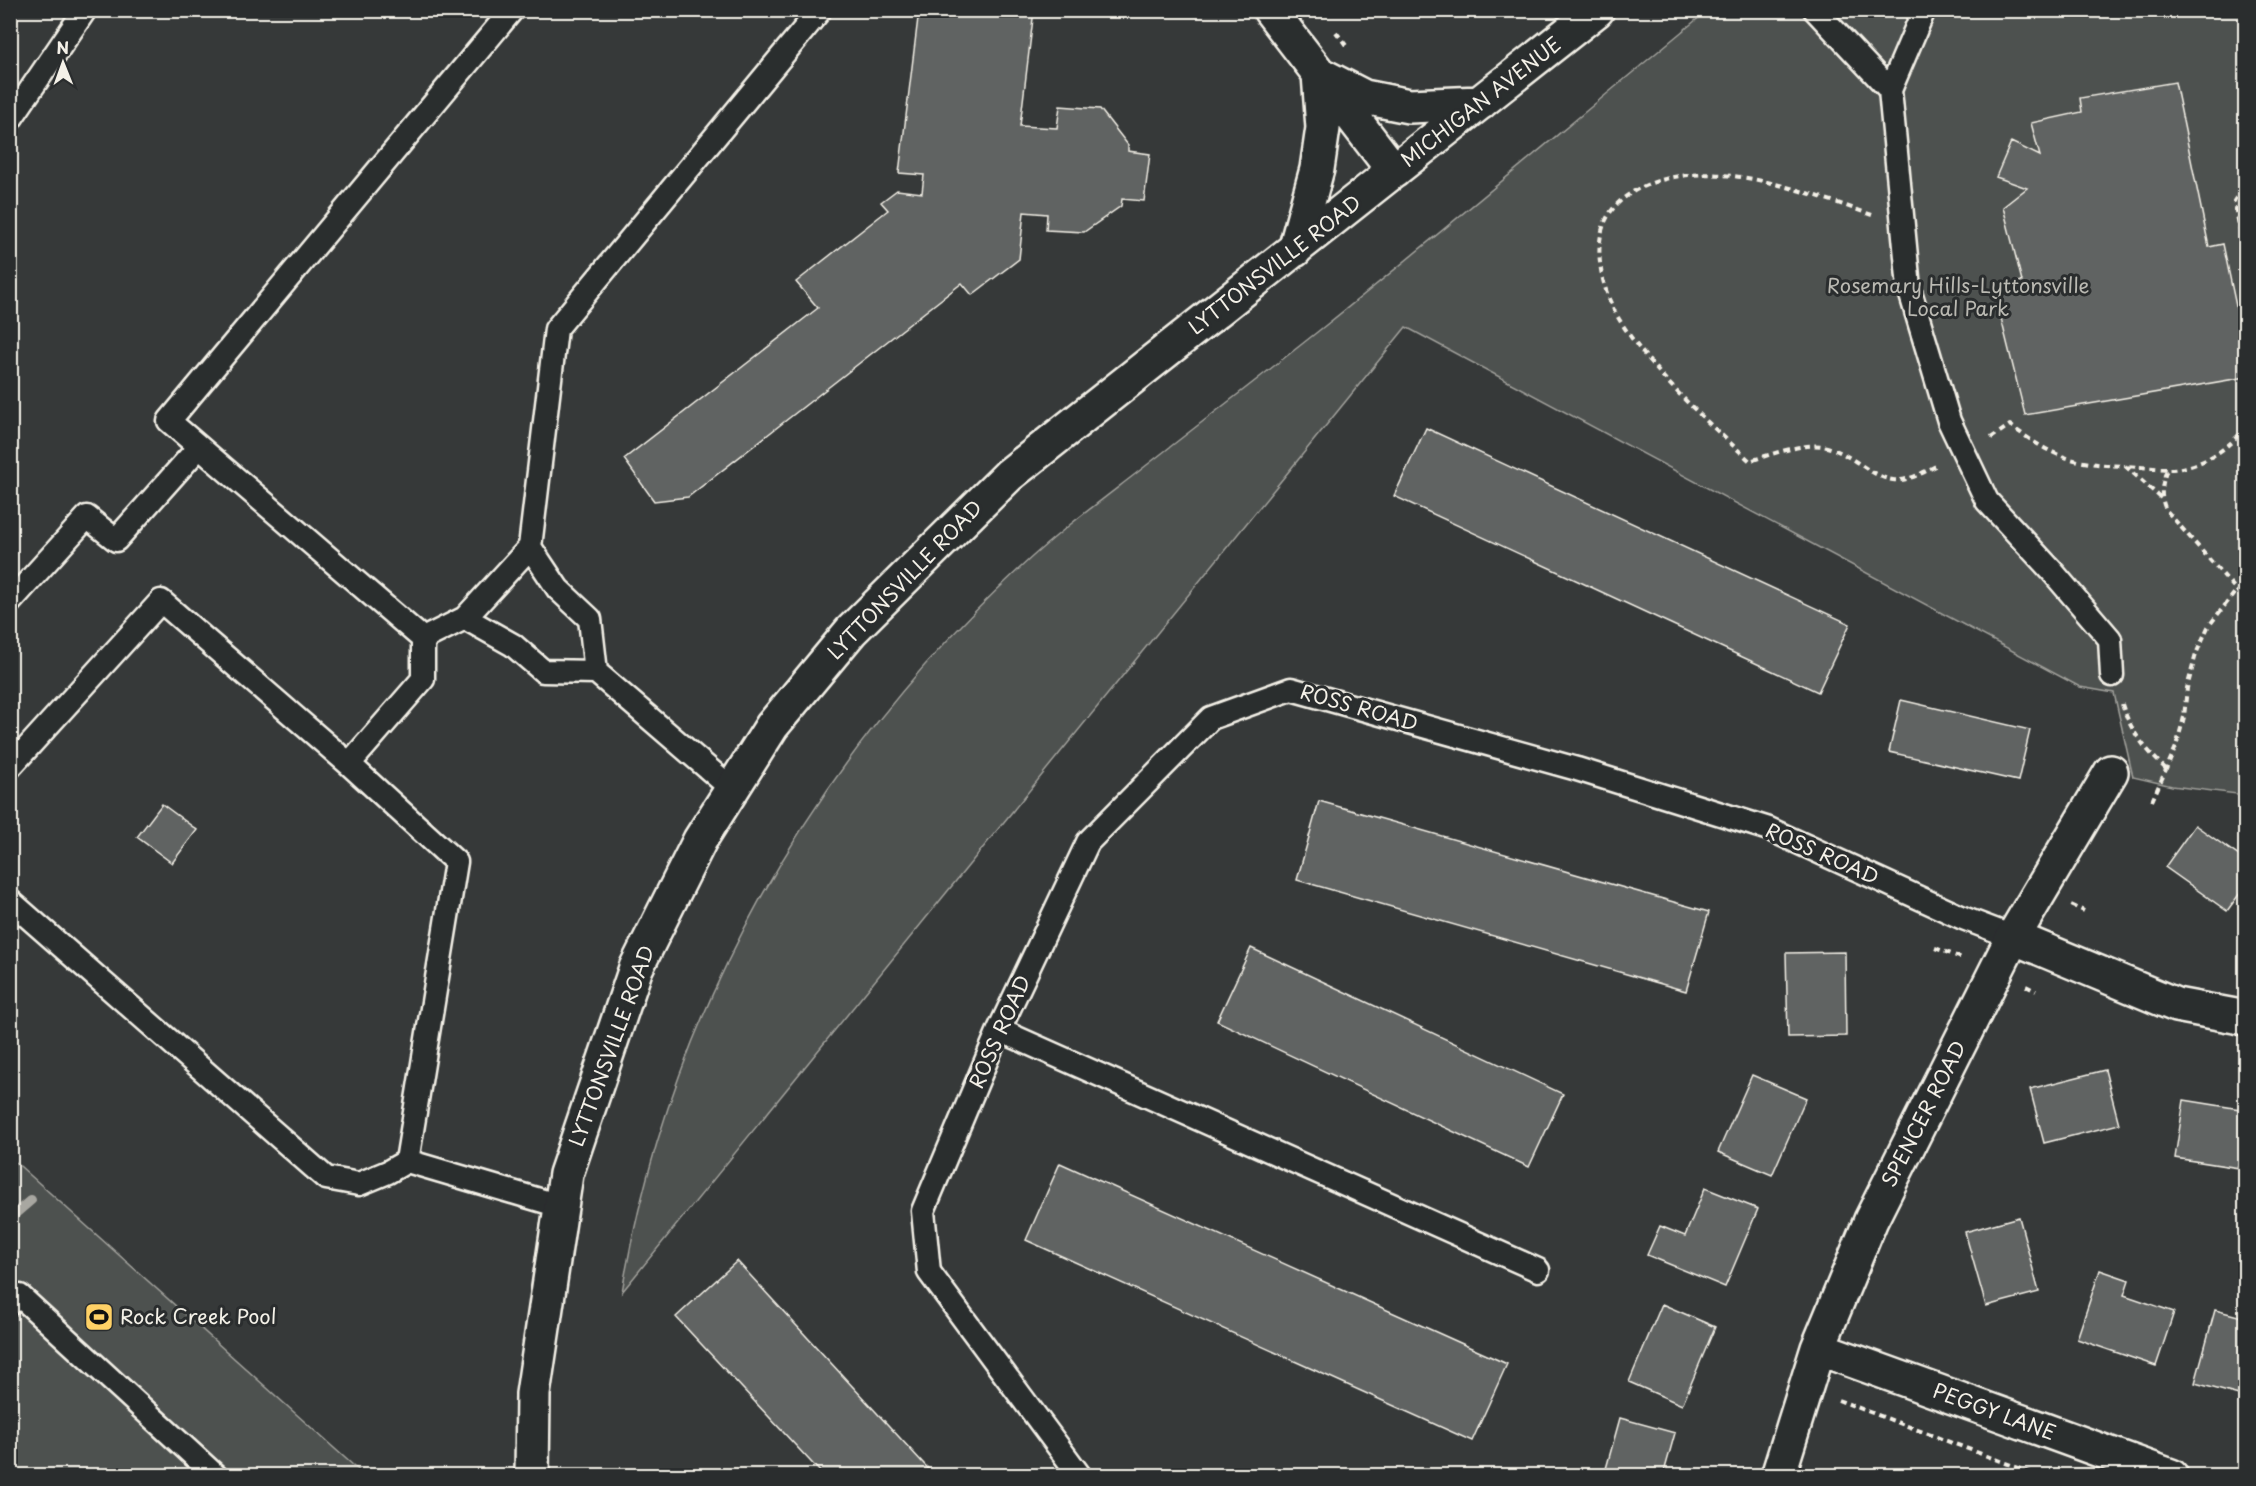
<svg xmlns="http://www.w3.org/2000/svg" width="2256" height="1486" viewBox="0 0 2256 1486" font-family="'Playpen Sans',sans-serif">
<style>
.green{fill:#4e514f;stroke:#a1a19c;stroke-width:1.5}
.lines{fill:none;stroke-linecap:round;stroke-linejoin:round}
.stream{stroke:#a8a7a1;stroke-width:10}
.building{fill:#616362;stroke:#f4f1e8;stroke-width:1.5}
.lane-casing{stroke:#f4f1e8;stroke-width:27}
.street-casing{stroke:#f4f1e8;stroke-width:38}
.secondary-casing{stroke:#f4f1e8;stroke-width:38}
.path{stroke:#f4f1e8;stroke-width:4;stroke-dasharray:6 4.5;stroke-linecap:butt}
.lane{stroke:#2a2d2e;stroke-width:22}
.street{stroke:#2a2d2e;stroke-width:33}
.secondary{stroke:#2a2d2e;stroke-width:33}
.labels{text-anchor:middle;stroke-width:6;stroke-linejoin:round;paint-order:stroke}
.street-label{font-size:20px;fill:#f4f1e8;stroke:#2a2d2e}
.park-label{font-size:20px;fill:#bab9b2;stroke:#2a2d2e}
.poi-label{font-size:20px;fill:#f4f1e8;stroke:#2a2d2e;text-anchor:start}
</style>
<rect width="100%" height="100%" fill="#363939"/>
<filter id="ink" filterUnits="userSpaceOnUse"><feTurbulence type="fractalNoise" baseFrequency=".0167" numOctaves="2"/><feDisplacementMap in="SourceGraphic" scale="12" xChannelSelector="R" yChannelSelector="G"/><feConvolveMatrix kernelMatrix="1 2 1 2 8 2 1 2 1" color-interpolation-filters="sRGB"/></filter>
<g filter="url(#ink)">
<path class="green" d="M1707,11h538v784l-73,-9 -39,-9 -19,-84 -34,-6 -674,-360 -784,965c47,-278 191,-533 398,-724 36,-34 75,-63 114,-93 64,-50 128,-99 192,-150 128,-102 254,-210 381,-314z
M11,1158l353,317h-353z"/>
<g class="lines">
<path class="stream" d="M10,1218l21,-18"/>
</g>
<path class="building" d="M919,10h115l-14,116 37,2 3,-22 40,3 28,36v6l22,3 -6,47 -22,-2 -1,7 -37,26 -38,-2 1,-16 -23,-2 -5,47 -47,36 -10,-12 -274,214 -34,4 -30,-42 194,-151 -22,-26 92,-72 -7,-8 16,-12 25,3 2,-18 -25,-2z
M2175,82l34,165 14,-3 23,110v23l-221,38 -31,-125 28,-9 -19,-74 24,-19 -31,-11 15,-35 29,14 -9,-33 51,-11 -2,-14z
M1426,428l424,196 -32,68 -424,-196z
M1901,700l129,30 -12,51 -129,-29z
M1319,801l390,111 -23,79 -389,-111z
M162,804l35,26 -25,33 -35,-26z
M2195,825l51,36v24l-19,26 -62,-44z
M1251,948l312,146 -34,73 -312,-146z
M1845,952l1,84 -58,1 -2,-84z
M2105,1070l14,54 -75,19 -14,-54z
M1752,1075l54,23 -34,77 -54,-23z
M2184,1100l62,10v59l-71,-11z
M1060,1163l447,201 -35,77 -446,-201z
M1705,1188l53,21 -33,78 -78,-32 13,-29 25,10z
M2019,1217l20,75 -53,14 -21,-74z
M737,1261l198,215h-111l-148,-159z
M2100,1270l29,10 -5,15 50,17 -18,54 -79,-27z
M1662,1304l53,23 -33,78 -53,-23z
M2215,1310l31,8 -3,26 3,1v52l-51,-14z
M1620,1418l55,15 -12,43h-59z"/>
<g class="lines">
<g class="lane-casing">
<path id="lane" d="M512,10l-343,411 254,218 42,-21 65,-71 26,-218 264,-319
M1815,10l75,80 19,198 40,133 38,80 64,69 59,69 2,36
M1890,90l34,-80
M10,120l75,-110
M530,547l28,42 32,30 6,53
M10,602l77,-85 29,23 83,-93
M465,618l48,27 30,26 53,1 136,117
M349,764l74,-85v-40
M10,767l151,-166 188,163 107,98 -49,299 -19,11 -29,12 -33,-6 -316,-277
M999,1030l539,240
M407,1161l153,45
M10,1304l10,-8 196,180
M1080,1476l-151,-204 -6,-61 76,-181 89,-188 123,-124 80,-29 286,80 192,60 194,89 50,19"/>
</g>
<g class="street-casing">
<path id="street" d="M2013,937l163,68 70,13
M1818,1348l353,128
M1778,1476l40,-128 53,-128 142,-283 98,-165"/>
</g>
<g class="secondary-casing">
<path id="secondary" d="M1270,10l124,161
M1325,77l39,20 45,9 71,-3
M1295,250l22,-81 6,-41 -4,-54
M532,1476l1,-82 33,-220 70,-206 64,-128 72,-114 79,-95 158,-156 588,-465"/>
</g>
<path class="path" d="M1336,32l12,16
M2246,85l-4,17 4,28
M2246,179l-3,8 -9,14 12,58
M1872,215c-69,-24 -162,-61 -232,-27 -16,8 -28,18 -35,34 -12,28 -3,65 11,92 32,55 87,104 134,147 19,-6 52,-18 72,-15 26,4 46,30 71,34 14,2 31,-8 43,-14
M2246,427c-19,23 -48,43 -79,42 -5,15 -8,25 -1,41l80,91
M1991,438l19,-13c42,32 63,39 115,41
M2161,498l-36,-32 42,3
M2122,704c8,27 24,46 44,65
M2152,801l24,-54 8,-30 3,-29 9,-34 12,-27 28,-36
M2071,905l13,6
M1935,948l27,10
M2026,986l10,5
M1838,1400l202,76"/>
<use href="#lane" class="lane"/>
<use href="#street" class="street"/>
<use href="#secondary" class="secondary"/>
</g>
</g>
<defs>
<g id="stadium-square" transform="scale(1.5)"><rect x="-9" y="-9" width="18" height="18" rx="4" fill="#ffd166" stroke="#2a2d2e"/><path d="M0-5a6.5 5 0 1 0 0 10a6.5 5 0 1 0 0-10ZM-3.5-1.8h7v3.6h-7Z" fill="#111"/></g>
</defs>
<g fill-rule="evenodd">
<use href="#stadium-square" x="99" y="1317"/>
</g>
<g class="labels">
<g class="street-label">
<text transform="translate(1481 102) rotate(-38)" y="7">MICHIGAN AVENUE</text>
<text transform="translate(1275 265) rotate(-38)" y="7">LYTTONSVILLE ROAD</text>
<text transform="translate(905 580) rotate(-46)" y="7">LYTTONSVILLE ROAD</text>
<text transform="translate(1359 708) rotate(16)" y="7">ROSS ROAD</text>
<text transform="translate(1822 854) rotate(24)" y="7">ROSS ROAD</text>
<text transform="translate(1000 1032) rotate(-66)" y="7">ROSS ROAD</text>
<text transform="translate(612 1046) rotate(-70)" y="7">LYTTONSVILLE ROAD</text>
<text transform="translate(1924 1114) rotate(-63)" y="7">SPENCER ROAD</text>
<text transform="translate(1994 1412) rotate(20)" y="7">PEGGY LANE</text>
</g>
<g class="park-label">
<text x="1958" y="293">Rosemary Hills-Lyttonsville<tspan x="1958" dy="23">Local Park</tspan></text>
</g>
<g class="poi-label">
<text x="120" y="1324">Rock Creek Pool</text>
</g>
</g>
<rect width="2256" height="1486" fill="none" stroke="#2a2d2e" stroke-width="36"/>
<rect x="18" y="18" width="2220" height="1450" fill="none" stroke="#f4f1e8" stroke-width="2" filter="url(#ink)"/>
<g transform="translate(63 63) rotate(359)" stroke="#2a2d2e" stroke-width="4.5" paint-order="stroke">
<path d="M0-4.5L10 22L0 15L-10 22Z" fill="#f4f1e8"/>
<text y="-9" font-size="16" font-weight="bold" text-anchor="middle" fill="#f4f1e8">N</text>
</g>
</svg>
